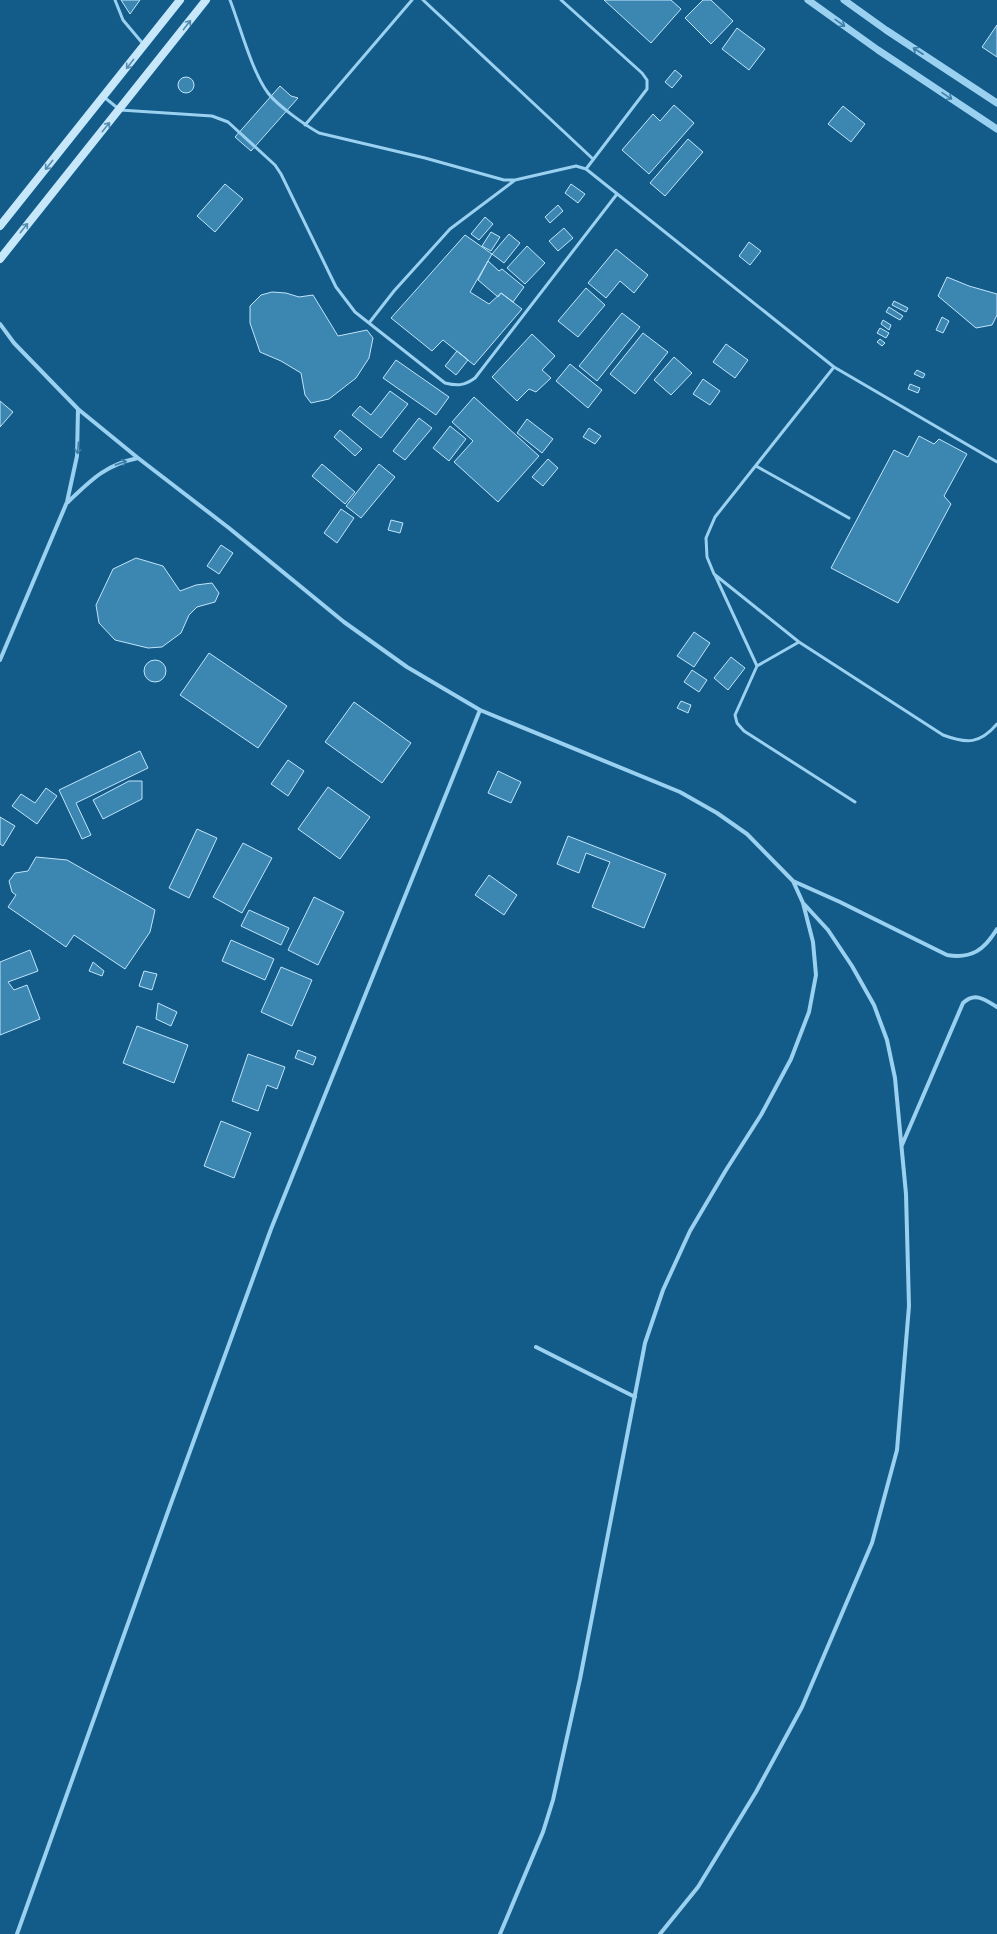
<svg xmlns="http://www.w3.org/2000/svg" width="997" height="1934" viewBox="0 0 997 1934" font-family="Helvetica,sans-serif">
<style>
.building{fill:#3c86b2;stroke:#c0e5fb}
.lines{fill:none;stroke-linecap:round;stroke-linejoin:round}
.service{stroke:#9ad0f0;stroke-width:3}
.minor{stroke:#9ad0f0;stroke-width:4}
.tertiary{stroke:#9ad0f0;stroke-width:7}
.secondary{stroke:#c7e7fb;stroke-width:8}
.oneway{stroke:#3c7ea8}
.oneway2{stroke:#528cb1}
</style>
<rect width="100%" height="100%" fill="#135b89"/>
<path class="building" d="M121,0h19l-10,14z
M604,0h67l10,9 -30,34z
M703,0h8l22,21 -22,23 -26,-26z
M997,25v32l-15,-10z
M737,28l28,21 -16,21 -27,-21z
M675,70l7,6 -10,12 -7,-6z
M178 85a8 8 0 1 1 16 0a8 8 0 1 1-16 0Z
M280,86l11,10 7,2 -47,53 -16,-14z
M674,105l20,18 -45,51 -27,-24 31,-36 7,7z
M843,106l22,18 -14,18 -23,-18z
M688,139l15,13 -38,44 -15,-13z
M225,184l18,15 -28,33 -18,-16z
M571,184l14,10 -7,9 -13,-10z
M558,205l5,6 -13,12 -5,-6z
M485,217l8,7 -14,16 -8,-6z
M564,228l9,10 -15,13 -9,-10z
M491,232l9,5 -9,14 -9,-5z
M509,234l11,9 -16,20 -12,-9z
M465,235l27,19 -22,38 19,12 12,-11 21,16 -48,56 -31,-25 -11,11 -41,-33z
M749,242l12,9 -11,14 -11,-9z
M527,246l18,17 -20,21 -18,-16z
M616,249l32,26 -14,18 -14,-12 -14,17 -18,-15z
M488,261l11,10 3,-2 22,18 -11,15 -12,-9 -3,4 -20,-17z
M947,277l22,9 28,8v21l-5,10 -16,3 -38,-32z
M586,288l19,17 -27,32 -20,-16z
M272,292l14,1 13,4 14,-2 25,41 29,-6 6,8 -4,20 -13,20 -27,21 -18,4 -6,-8 -4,-22 -20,-12 -21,-9 -10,-29v-17l11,-11z
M894,301l14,7 -2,4 -14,-7z
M889,307l14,9 -3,4 -14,-8z
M622,313l18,14 -43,54 -18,-15z
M942,317l7,4 -6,12 -7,-3z
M883,320l8,5 -2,5 -8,-6z
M880,328l9,5 -3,5 -9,-5z
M643,333l25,19 -33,42 -25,-20z
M532,334l23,22 -13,14 9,8 -15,14 -7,-3 -12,12 -25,-24z
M880,339l5,4 -3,3 -5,-4z
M726,344l22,16 -13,18 -22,-16z
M457,351l11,9 -12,15 -11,-9z
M674,357l18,16 -21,22 -17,-15z
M396,360l53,37 -13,18 -53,-37z
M570,364l32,26 -14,18 -32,-27z
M917,370l8,4 -2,4 -9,-4z
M703,379l17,12 -10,14 -17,-11z
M910,384l10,4 -2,5 -10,-4z
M390,391l18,13 -27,34 -29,-23 8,-9 11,9z
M474,397l65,59 -41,46 -44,-40 19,-21 -21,-19z
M0,401l13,11 -13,15z
M419,418l13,10 -27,32 -12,-9z
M527,419l26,20 -11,14 -25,-20z
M450,426l16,13 -17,22 -16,-13z
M589,428l12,8 -6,8 -12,-7z
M340,430l22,19 -7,7 -21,-19z
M919,436l15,8 5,-5 28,15 -23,42 7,8 -53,99 -67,-35 63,-118 14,7z
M548,459l10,9 -15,18 -11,-9z
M322,464l33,28 -10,12 -33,-28z
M379,464l16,13 -34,41 -15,-12z
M341,509l13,9 -17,25 -13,-10z
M391,520l12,3 -3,10 -12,-3z
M221,545l12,8 -14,21 -12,-8z
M136,558l27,8 17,25 16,-6 16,-2 7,10 -4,9 -18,5 -8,8 -8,18 -19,14 -14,1 -33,-8 -16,-17 -3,-18 17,-36z
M694,632l16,11 -16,24 -17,-11z
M209,653l78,53 -29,42 -78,-53z
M731,657l14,11 -17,22 -14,-12z
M144 671a11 11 0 1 1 22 0a11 11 0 1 1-22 0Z
M692,670l15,10 -8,12 -15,-10z
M681,701l10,4 -3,8 -11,-5z
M354,702l57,41 -29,40 -57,-41z
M140,751l8,17 -72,35 15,32 -9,4 -23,-49z
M288,760l16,11 -16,25 -17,-12z
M498,771l23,11 -10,21 -23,-10z
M129,781h13v18l-39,20 -10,-19z
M328,787l42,30 -30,42 -42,-30z
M46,788l11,8 -20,28 -25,-18 9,-12 14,9z
M0,817l15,9 -12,20 -3,-2z
M197,829l20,9 -28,60 -20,-10z
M568,836l98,38 -22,54 -52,-21 18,-45 -24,-9 -7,20 -22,-9z
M243,843l29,15 -30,55 -29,-16z
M36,857l31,3 88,50 -5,22 -25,37 -51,-34 -8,12 -58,-40 8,-12 -4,-3 -3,-11 6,-8 13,-2z
M489,875l28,20 -13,20 -29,-20z
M314,897l30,15 -26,53 -30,-15z
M249,910l40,18 -8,17 -40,-19z
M231,940l43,19 -9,21 -43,-19z
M30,950l8,21 -30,11 6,8 13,-5 13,34 -40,16v-73z
M93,962l11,9 -2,5 -13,-5z
M281,967l31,13 -20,46 -31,-14z
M144,971l13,3 -5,16 -13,-4z
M158,1003l19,9 -6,14 -15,-7z
M137,1026l51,19 -14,38 -51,-20z
M298,1050l18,7 -3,8 -18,-7z
M248,1054l37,13 -8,22 -10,-4 -9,26 -26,-10z
M221,1121l30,12 -17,45 -30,-12z"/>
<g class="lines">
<path class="service" d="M115,0l8,20 21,25
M230,0c10,26 22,72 38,93 10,13 37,32 51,40l106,25 79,22h11l61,-14 10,3 248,198 163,95
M423,0l170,159
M561,0l81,73 5,7v9l-61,80
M104,97l16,13 92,6 16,6 47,43 6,9 55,113 19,25 90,71c12,3 19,3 30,-5l142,-184
M305,125l107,-125
M369,323l25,-32 56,-62 65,-49
M834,367l-119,150 -9,21 1,19 7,17 85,68 144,93c24,9 37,9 54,-11
M756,466l93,52
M715,575l42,91
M799,642l-42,24 -22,49 2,8 7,8 111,71"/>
<path class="minor" d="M0,324l14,19 64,66 60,49 91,70 115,94 63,45 73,43 200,82 37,21 30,21 46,47 10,22 10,39 3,33 -7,37 -18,47 -30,56 -35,55 -36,61 -27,59 -18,53 -65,336 -27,121 -10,32 -43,102
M68,502c23,-22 37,-37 70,-44
M0,660l67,-158 10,-46 1,-47
M793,881l47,21 107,53c25,4 37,-5 50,-26
M902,1145l61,-142c12,-11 21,-4 34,4
M536,1347l99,50
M17,1934l153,-428 101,-277 209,-519
M660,1934l38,-47 58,-95 46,-85 70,-164 25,-93 12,-144 -3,-112 -11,-116 -8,-38 -13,-35 -22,-39 -24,-36 -24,-26"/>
<path class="tertiary" d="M808,0l70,50 119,79
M844,0l42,30 111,73"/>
<path class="secondary" d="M0,226l180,-226
M0,259l206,-259"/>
</g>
<defs><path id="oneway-shaft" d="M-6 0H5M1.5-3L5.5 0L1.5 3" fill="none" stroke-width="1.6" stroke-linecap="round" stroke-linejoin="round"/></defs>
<g class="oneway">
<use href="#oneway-shaft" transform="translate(840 23) rotate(36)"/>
<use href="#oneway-shaft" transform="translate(918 51) rotate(-147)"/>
<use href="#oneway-shaft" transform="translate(947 96) rotate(34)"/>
<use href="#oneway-shaft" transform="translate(78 448) rotate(95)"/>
<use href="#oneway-shaft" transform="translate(121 463) rotate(-19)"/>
</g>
<g class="oneway2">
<use href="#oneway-shaft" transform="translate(187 25) rotate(-52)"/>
<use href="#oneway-shaft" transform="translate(130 64) rotate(128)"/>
<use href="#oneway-shaft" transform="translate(106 127) rotate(-51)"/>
<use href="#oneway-shaft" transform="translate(49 165) rotate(129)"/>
<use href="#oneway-shaft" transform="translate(24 228) rotate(-51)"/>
</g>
</svg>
